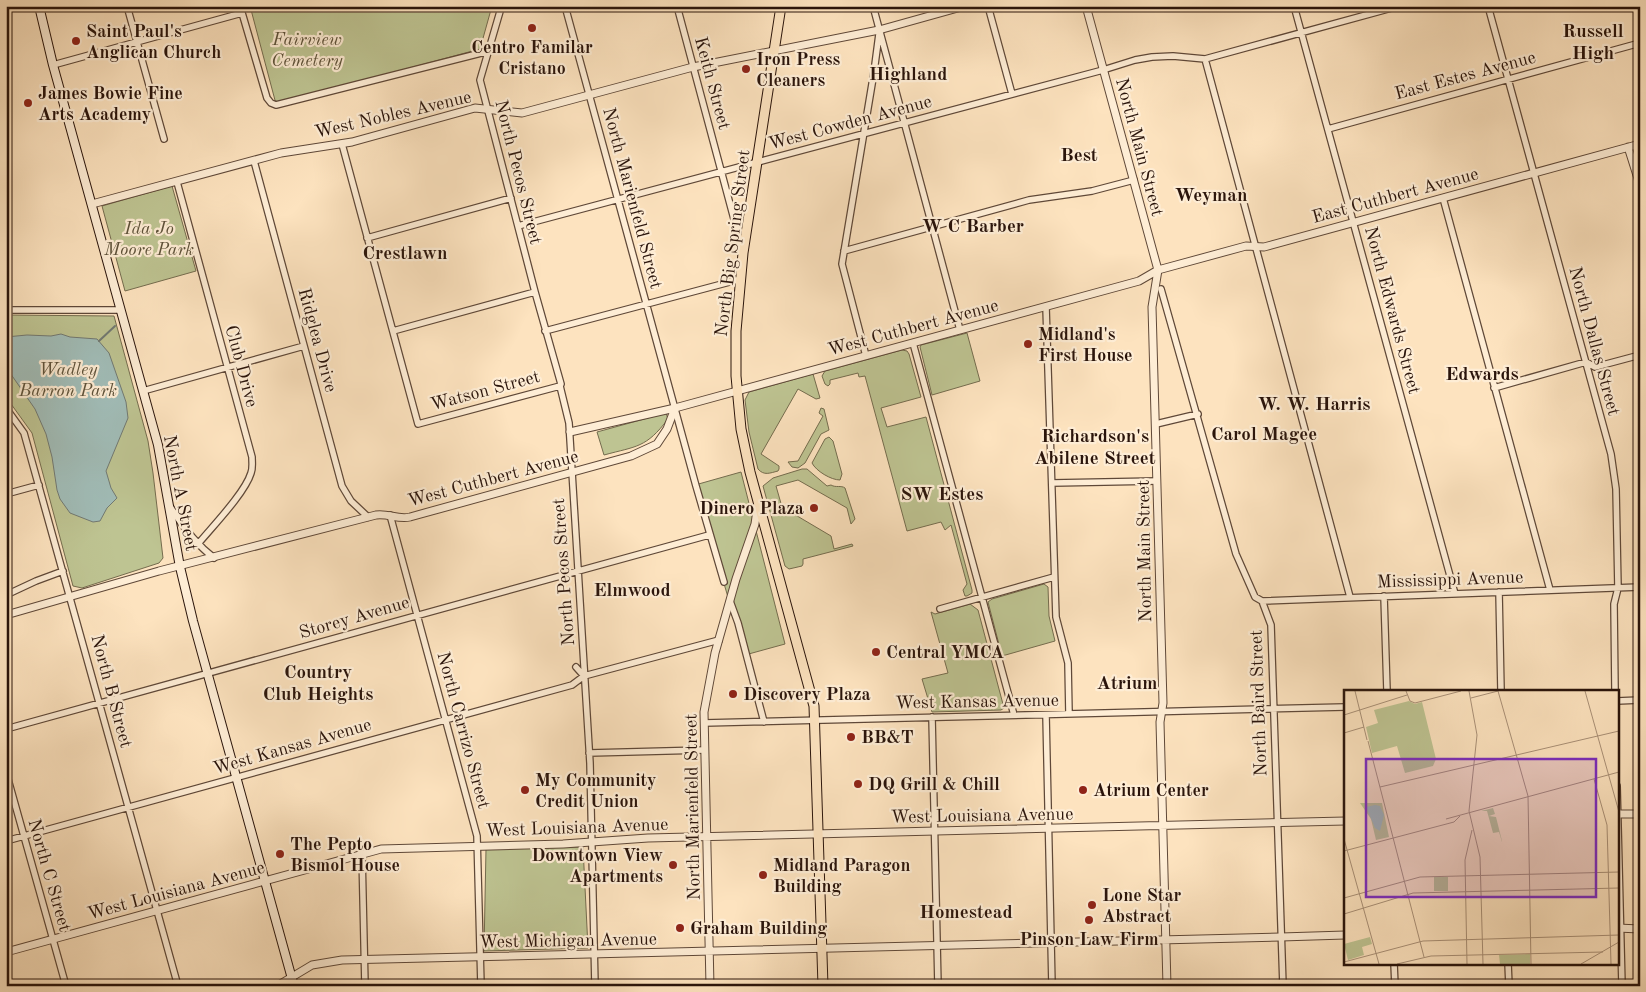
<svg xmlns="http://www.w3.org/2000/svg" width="1646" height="992" viewBox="0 0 1646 992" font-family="'Old Standard TT',serif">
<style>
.green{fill:#bec492;stroke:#746c4e}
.water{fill:#a1bdb8;stroke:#717973}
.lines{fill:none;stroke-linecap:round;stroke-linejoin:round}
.stream{stroke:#717973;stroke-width:2}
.minor-casing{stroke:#5f4838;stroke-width:8}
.tertiary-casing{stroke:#5f4838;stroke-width:9}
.secondary-casing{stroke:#2a140b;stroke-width:10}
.trunk-casing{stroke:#2a140b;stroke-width:11}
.minor{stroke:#feedd5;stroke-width:5.5}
.tertiary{stroke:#feedd5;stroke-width:7}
.secondary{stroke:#feedd5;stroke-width:8}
.trunk{stroke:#fde3bf;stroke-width:9}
.poi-dot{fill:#8f2418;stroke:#feedd5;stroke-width:2}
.labels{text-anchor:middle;stroke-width:4.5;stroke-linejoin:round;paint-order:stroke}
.poi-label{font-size:18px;font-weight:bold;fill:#2a140b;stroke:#feedd5;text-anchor:start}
.park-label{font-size:18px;font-style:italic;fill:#5e523a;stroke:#feedd5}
.street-label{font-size:18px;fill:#2a140b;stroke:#feedd5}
.neighbourhood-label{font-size:19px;font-weight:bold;fill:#2a140b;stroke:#feedd5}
.inset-road{fill:none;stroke:#a99077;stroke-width:1}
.view{fill:#7b2cbf;fill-opacity:0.15;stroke:#7b2cbf;stroke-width:2.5}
.inset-edge{fill:none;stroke:#2a140b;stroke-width:2.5}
</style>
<rect width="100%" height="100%" fill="#fde3bf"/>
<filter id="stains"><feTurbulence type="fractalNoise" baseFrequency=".004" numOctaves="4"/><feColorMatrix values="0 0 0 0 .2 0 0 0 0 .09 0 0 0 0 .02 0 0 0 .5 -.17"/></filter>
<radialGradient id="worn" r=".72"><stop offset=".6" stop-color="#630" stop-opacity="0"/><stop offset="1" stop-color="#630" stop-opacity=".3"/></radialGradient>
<path class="green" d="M250,6h242l-12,43 -204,55z
M172,186l24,85 -71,20 -23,-85z
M6,315l108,1 34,125 5,32 10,85 -4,5 -77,25 -9,-2 -41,-153 -26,-36z
M967,333l13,48 -48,14 -12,-48 1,-2z
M902,350l5,1 2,3 12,43 -40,11 6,19 39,-10 46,173v3l-5,3h-2l-2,-6 4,-6 -16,-59 -6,5 -4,-8 -34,9 -42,-155 -6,1 -1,-4 -28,7v4l-2,2 -3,-2 -3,-8 3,-5z
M813,374l7,24 -4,1 -18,-10 -37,65 18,12v3l-1,2c-8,2 -14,5 -20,-2l-9,-37 -4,-32 4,-8z
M821,408l3,1 5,21 -8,4 -16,29 -7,5 -6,-1 -4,-5 10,-1 25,-45 -4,-3z
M666,413l2,6c-22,29 -31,27 -64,36l-7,-23z
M829,437l4,4 9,33 -2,6c-9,0 -24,-9 -28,-17l13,-24z
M802,469h5l20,17 4,-1c5,3 10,0 14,3l10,31 -4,5 -4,-16 -49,-28 -22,6 6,21 49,29 3,13 18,-5 1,2 -50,13v5l-1,2 -13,3 -4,-3 -22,-80 10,-8z
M741,472l44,172 -40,11 -50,-170z
M1044,584l4,3 1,29 6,25 -53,15 -14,-54 4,-3z
M970,604l8,6 26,98 -3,2 -69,2 -10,-33 26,-6 -17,-61 4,2z
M583,847l5,101 -104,3 2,-102z"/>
<path class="water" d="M61,334l9,3 27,2 12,14 17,49 2,16 -22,53 5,17 6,10 -10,10 -7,13 -7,1 -23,-9 -10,-14 -3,-9 -5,-33 -6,-23 -11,-25 -29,-42v-30l21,-2 24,1z"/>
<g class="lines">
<path class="stream" d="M99,341l16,-15
M6,375l4,-3"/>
<g class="minor-casing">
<path id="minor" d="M127,6l37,133
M240,6l27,92 4,5 5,2 213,-54
M507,6l-6,2 -21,72 55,212 26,92 -1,2 9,37 21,340 5,223
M565,6l131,480 28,96
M677,6l65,243
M873,6l87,324
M988,6l24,88
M1294,6l161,588
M1488,6l123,448 5,35 2,99 -4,16 1,87
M1205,59l145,538
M53,65l189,-52
M1328,129l312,-86
M342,144l76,280 142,-38
M254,161l88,325 9,15 17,16
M177,182l75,275c0,6 1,11 -1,16 -6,20 -39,54 -53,71
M1443,198l107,392
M518,226l585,-156 32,-10 17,-3 21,-1 32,3 194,-53
M367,238l144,-40
M844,251l185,-51 63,-9 42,-11
M1161,289l75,265 19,43 7,4 9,24 12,361
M1046,307l10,310 12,46 1,51
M6,310h115
M393,331l142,-39
M545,331l196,-52
M913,343l101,372
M866,356l-24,-92 32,-192 5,-38
M1494,388l92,-26 9,5 45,-12
M143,391l161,-45
M6,408l18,25 154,553
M1156,424l42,-10
M1052,483l105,-2
M6,494l33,-9
M171,508c12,19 25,36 43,50
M390,515l87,321 4,150
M1499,592l2,99
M6,595l30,-14 27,-10
M1384,596l3,95
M730,601l8,22 26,99
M1262,601l378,-14
M940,609l114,-32
M576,667l8,9 135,-36
M1617,701l23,-1
M1046,715l6,271
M932,717l6,269
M704,723l641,-16
M6,729l703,-194
M589,753l115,-3
M6,772l60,214
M1617,786l5,200
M6,841l566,-156 12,-9
M362,854l3,132
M1394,963l1,23
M1508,963l1,23"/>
</g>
<g class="tertiary-casing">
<path id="tertiary" d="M1086,6l72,264 -6,37 11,396 -3,19 7,264
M1628,147l12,38
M92,204l189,-51 71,-11 123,-34 47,5 171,-46 186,-37 86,-24
M570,432l105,-24 464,-127 19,-11 88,-24 18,1 376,-103
M6,615l153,-44 217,-56c12,-2 22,5 34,2l221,-61 26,-12 10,-15 8,-21
M1617,814h23
M1617,928l23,1
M6,952l375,-103 182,-5 85,-6 697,-17
M277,986l35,-21 30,-5 939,-23 64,-2
M710,986l-6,-274 11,-59 21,-74 19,-55 3,-21"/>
</g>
<g class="secondary-casing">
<path id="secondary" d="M39,6l14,59 105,380 22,122 13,54 101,365"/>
</g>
<g class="trunk-casing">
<path id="trunk" d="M781,6l-38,247 -7,78v45l5,53 9,43 64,234 9,280"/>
</g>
<use href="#minor" class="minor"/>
<use href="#tertiary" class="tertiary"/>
<use href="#secondary" class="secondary"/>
<use href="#trunk" class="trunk"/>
</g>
<g class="poi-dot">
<circle cx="532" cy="28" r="5"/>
<circle cx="76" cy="41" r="5"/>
<circle cx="746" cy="69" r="5"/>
<circle cx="28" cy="103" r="5"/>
<circle cx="1028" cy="344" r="5"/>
<circle cx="814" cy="508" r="5"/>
<circle cx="876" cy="652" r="5"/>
<circle cx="733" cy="694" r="5"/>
<circle cx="851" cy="737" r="5"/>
<circle cx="858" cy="784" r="5"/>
<circle cx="525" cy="790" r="5"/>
<circle cx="1083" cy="790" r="5"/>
<circle cx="280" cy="854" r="5"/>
<circle cx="673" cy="865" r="5"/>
<circle cx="763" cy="875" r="5"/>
<circle cx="1092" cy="905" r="5"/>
<circle cx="1089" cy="920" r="5"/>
<circle cx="680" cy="928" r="5"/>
</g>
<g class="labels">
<g class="poi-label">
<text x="86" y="37">Saint Paul's<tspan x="86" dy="21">Anglican Church</tspan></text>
<text x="532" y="53" text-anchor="middle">Centro Familar<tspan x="532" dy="21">Cristano</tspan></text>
<text x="756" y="65">Iron Press<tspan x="756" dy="21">Cleaners</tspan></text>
<text x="38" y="99">James Bowie Fine<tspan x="38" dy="21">Arts Academy</tspan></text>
<text x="1038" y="340">Midland's<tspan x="1038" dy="21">First House</tspan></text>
<text x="804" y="514" text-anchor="end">Dinero Plaza</text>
<text x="886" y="658">Central YMCA</text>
<text x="743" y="700">Discovery Plaza</text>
<text x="861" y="743">BB&amp;T</text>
<text x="535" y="786">My Community<tspan x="535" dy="21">Credit Union</tspan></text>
<text x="868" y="790">DQ Grill &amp; Chill</text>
<text x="1093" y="796">Atrium Center</text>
<text x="290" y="850">The Pepto<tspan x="290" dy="21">Bismol House</tspan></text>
<text x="663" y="861" text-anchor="end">Downtown View<tspan x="663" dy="21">Apartments</tspan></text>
<text x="773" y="871">Midland Paragon<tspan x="773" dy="21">Building</tspan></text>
<text x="1102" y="901">Lone Star<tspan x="1102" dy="21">Abstract</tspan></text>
<text x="690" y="934">Graham Building</text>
<text x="1089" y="945" text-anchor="middle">Pinson Law Firm</text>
</g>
<g class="park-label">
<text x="307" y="45">Fairview<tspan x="307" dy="21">Cemetery</tspan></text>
<text x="149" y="234">Ida Jo<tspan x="149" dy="21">Moore Park</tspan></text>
<text x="68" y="375">Wadley<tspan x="68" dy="21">Barron Park</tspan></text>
</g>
<g class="street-label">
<text transform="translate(1465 75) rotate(-15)" y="6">East Estes Avenue</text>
<text transform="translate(713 83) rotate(75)" y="6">Keith Street</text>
<text transform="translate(393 114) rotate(-13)" y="6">West Nobles Avenue</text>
<text transform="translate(850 122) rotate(-15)" y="6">West Cowden Avenue</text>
<text transform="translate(1140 147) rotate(75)" y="6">North Main Street</text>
<text transform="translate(519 172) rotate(76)" y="6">North Pecos Street</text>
<text transform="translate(1395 195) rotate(-15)" y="6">East Cuthbert Avenue</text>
<text transform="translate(633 198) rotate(75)" y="6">North Marienfeld Street</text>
<text transform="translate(732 243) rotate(-83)" y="6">North Big Spring Street</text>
<text transform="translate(1393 310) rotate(75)" y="6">North Edwards Street</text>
<text transform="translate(913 327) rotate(-15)" y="6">West Cuthbert Avenue</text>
<text transform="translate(318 340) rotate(75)" y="6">Ridglea Drive</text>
<text transform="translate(1595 341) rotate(75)" y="6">North Dallas Street</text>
<text transform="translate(242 366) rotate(75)" y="6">Club Drive</text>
<text transform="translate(485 390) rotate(-15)" y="6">Watson Street</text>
<text transform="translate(493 478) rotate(-15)" y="6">West Cuthbert Avenue</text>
<text transform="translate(181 493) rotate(79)" y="6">North A Street</text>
<text transform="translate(1144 551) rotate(-91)" y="6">North Main Street</text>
<text transform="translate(563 572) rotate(-94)" y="6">North Pecos Street</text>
<text transform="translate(1450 579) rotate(-2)" y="6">Mississippi Avenue</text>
<text transform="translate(354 617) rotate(-16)" y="6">Storey Avenue</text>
<text transform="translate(112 691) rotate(75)" y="6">North B Street</text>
<text transform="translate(977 701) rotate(-1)" y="6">West Kansas Avenue</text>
<text transform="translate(1258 703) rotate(-92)" y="6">North Baird Street</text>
<text transform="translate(464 730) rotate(75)" y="6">North Carrizo Street</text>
<text transform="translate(292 746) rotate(-16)" y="6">West Kansas Avenue</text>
<text transform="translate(692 807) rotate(-91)" y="6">North Marienfeld Street</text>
<text transform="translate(982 815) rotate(-1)" y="6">West Louisiana Avenue</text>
<text transform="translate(577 827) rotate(-2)" y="6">West Louisiana Avenue</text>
<text transform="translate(50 875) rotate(74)" y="6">North C Street</text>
<text transform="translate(176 890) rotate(-15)" y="6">West Louisiana Avenue</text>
<text transform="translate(568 940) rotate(-1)" y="6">West Michigan Avenue</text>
</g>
<g class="neighbourhood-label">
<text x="1593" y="37">Russell<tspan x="1593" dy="22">High</tspan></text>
<text x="908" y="80">Highland</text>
<text x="1079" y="161">Best</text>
<text x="1211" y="201">Weyman</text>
<text x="973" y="232">W C Barber</text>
<text x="405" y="259">Crestlawn</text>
<text x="1482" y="380">Edwards</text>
<text x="1314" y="410">W. W. Harris</text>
<text x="1264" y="440">Carol Magee</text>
<text x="1095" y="442">Richardson's<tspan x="1095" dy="22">Abilene Street</tspan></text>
<text x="942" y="500">SW Estes</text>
<text x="632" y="596">Elmwood</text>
<text x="318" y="678">Country<tspan x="318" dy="22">Club Heights</tspan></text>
<text x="1127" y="689">Atrium</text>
<text x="966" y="918">Homestead</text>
</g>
</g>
<g transform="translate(1344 690)">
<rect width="275" height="275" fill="#fde3bf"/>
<path d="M65,11l6,3 7,-2 14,57 -3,7 -28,7 -8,-27 -25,7 -6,-26 12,-4 -4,-13zM16,113h22l7,34 -13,3 -5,-21zM149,118l2,6 -6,2 7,1 6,24v1l-3,-10 -6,1 -6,-22h-6zM90,187h14v14h-14zM26,247l2,7 -10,3 2,8 -16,5 -4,-16zM186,264v10h-30l-1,-9z" fill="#bec492"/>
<path d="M31,115l5,1 4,9 -4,16 -5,-3 -9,-21z" fill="#a1bdb8"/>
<path class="inset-road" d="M11,1l12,49M62,1l4,10 5,2 46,-12M125,1l8,44 -8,76 11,46 3,107M154,1l30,105 3,168M241,1l34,121M127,8l27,-7M0,25l63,-20M0,43l20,-6M24,51l56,216M250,89l13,46 4,139M36,97l239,-56M102,129l173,-47M0,149l35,125M0,161l110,-29 6,-6M0,208l76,-21 199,-5M0,224l69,-21 206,-5M0,272l79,-21 196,-6M53,274l34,-8 172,-4M123,274l-2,-104 7,-30M237,274l38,-22"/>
<path class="view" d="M22,69h230v138h-230z"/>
<rect width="275" height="275" class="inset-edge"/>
</g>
<rect width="1646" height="992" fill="none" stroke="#fde3bf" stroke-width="25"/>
<rect x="8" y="8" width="1631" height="977" fill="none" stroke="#2a140b" stroke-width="2.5"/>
<rect x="12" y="12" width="1621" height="967" fill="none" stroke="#2a140b"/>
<rect width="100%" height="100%" filter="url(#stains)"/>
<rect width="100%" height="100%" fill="url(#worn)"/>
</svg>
